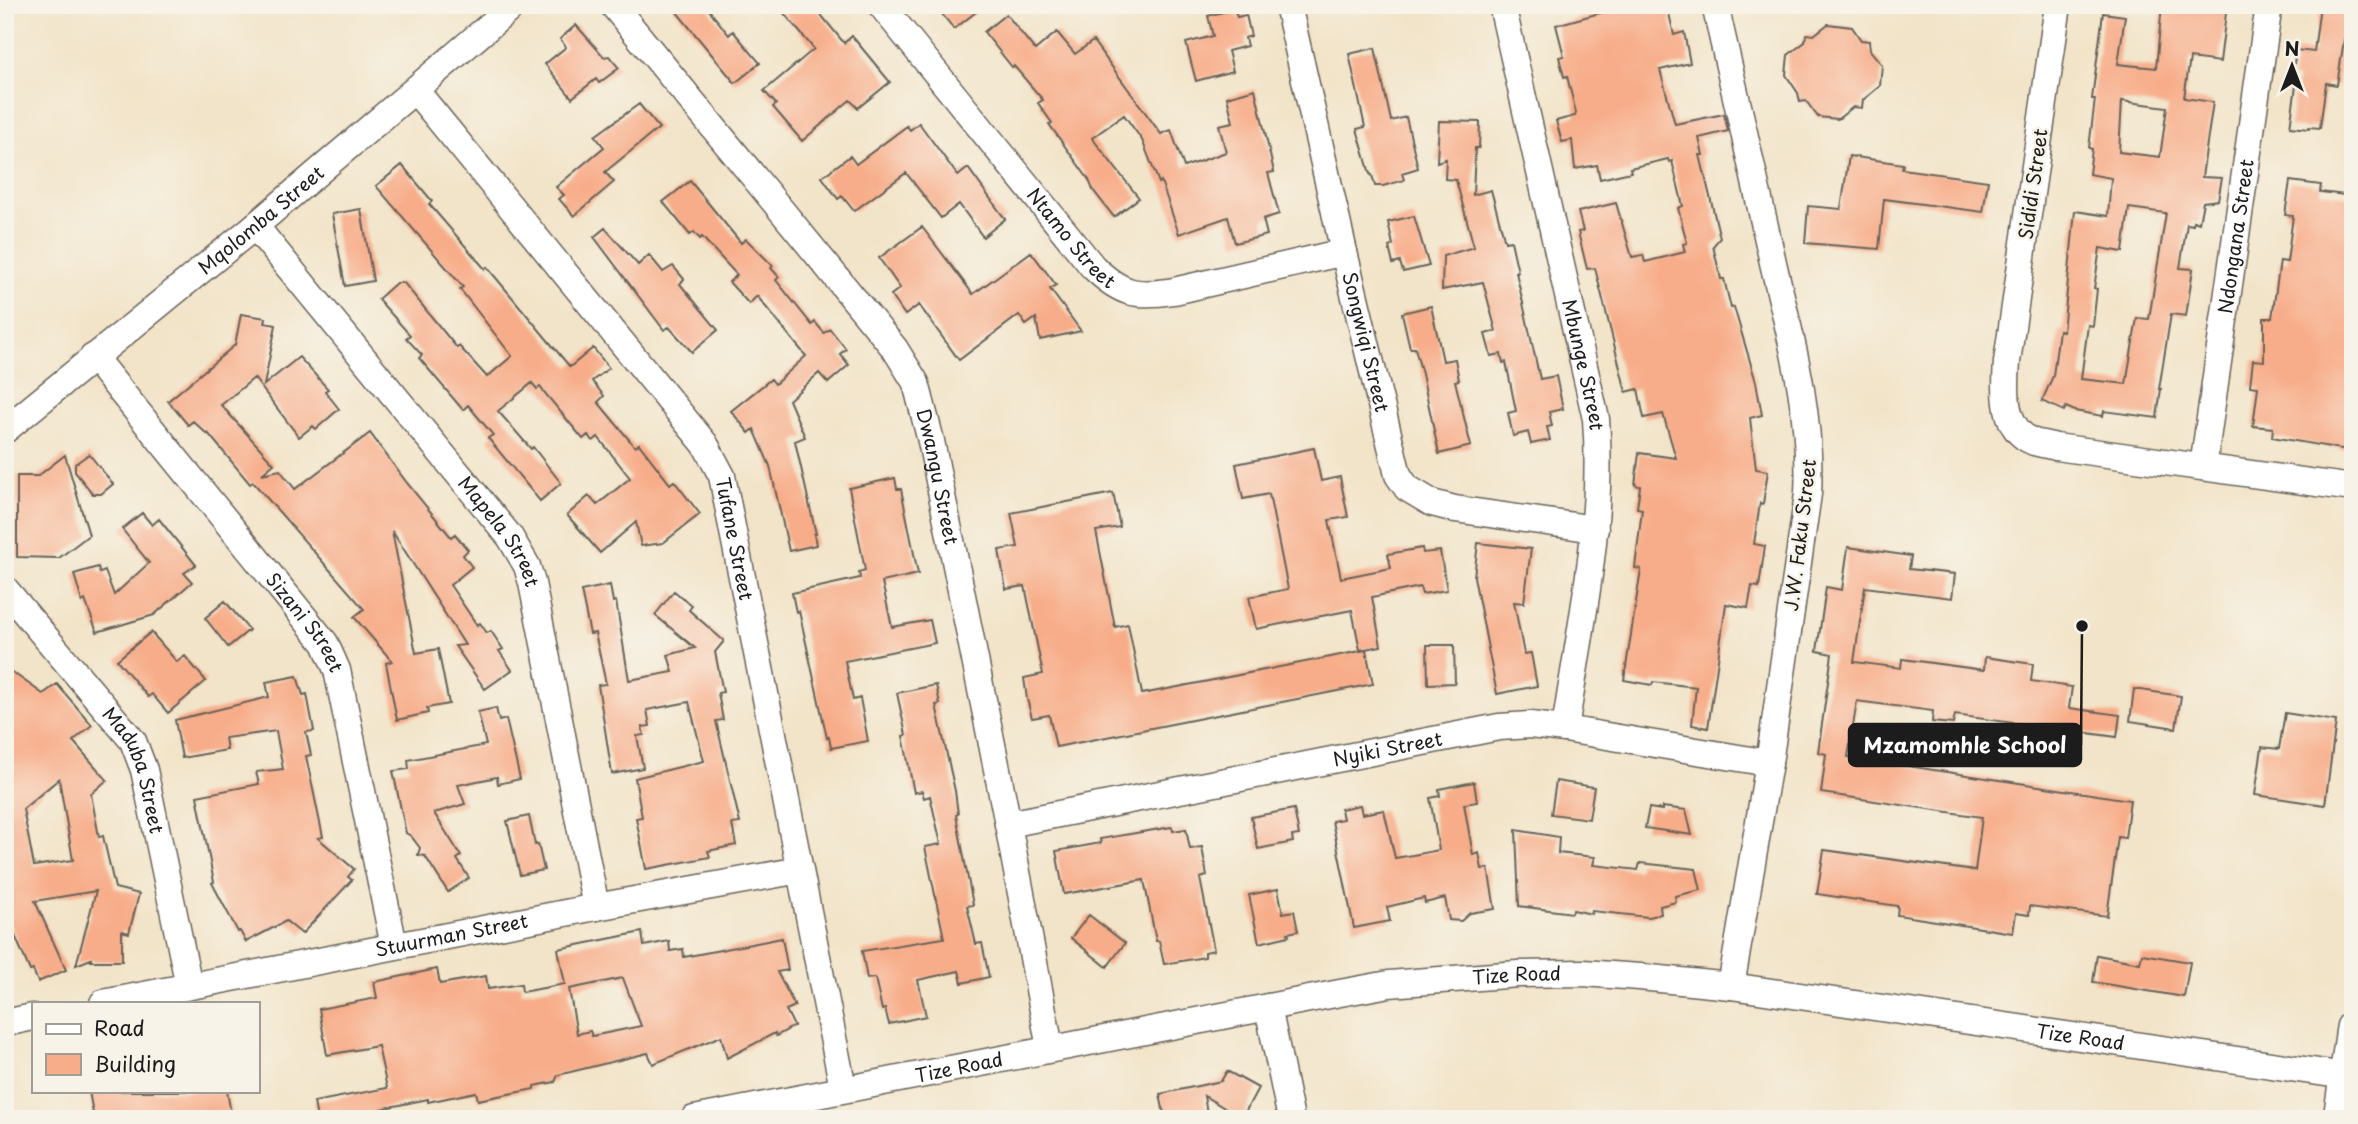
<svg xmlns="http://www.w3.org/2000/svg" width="2358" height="1124" viewBox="0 0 2358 1124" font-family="'Playpen Sans',sans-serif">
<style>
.building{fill:#f7ad8a;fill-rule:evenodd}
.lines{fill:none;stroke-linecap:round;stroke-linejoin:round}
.minor-casing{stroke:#676259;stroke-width:29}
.tertiary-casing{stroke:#676259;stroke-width:36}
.minor{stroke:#fff;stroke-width:26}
.tertiary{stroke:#fff;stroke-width:33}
.labels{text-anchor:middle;stroke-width:5;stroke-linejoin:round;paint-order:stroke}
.street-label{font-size:19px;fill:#1c1c1c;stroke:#f7f3e8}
.leader{fill:none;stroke:#1c1c1c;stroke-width:2.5}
.callout-dot{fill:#1c1c1c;stroke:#f7f3e8;stroke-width:2.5}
.callout{fill:#1c1c1c;stroke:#1c1c1c;stroke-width:2.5}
.callout-label{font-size:21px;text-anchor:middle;font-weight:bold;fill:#fff}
</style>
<rect width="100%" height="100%" fill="#f7f3e8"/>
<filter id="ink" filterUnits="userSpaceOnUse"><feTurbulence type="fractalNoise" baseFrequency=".0143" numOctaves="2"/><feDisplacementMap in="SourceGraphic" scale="14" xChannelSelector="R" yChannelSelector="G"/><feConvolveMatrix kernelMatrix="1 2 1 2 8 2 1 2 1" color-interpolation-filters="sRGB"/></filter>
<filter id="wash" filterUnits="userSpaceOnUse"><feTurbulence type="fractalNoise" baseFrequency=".00686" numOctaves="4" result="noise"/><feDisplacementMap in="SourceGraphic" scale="28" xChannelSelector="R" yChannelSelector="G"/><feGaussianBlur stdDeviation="1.57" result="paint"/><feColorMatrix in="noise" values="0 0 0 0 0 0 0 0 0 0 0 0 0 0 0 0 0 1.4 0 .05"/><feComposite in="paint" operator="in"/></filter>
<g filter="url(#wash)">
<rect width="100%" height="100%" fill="#f2e4c9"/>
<g id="blocks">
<path class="building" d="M671,5h34l24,30 4,-4 27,32 -25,20z
M777,5h36l31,38 8,-7 38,46 -32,26 -8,-8 -48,41 -29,-34 3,-3 -12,-13 50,-42z
M935,5h50l-31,24z
M1629,5h38l7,30 10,-3 6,31 -30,7 15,54 49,-10 4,17 -29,7 4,17h-3l20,83 -7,8 8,33h3l7,29 3,-1 22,75 6,33 -12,3 6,51 12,2 -5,33 -3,-1 -6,41 11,2 -6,41 -7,-1 -4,22 -22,-4 -18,124 -16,-3 4,-38 -43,-5 -1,3 -28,-5 17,-111 -6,-1 7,-59 -5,-1 3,-22 -5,-1 4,-32 37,5 -13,-44 -19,4 -6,-29 -12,3 -31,-124 -8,1 -9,-37 5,-1 -5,-19 38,-9 16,54 11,-2 2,7 40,-10 -2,-8 4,-1 -9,-35 5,-2 -11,-45 -3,1 -1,-3 -38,9 1,4 -31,7 -3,-14 -22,4 -3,-29 -10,2 -6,-21 19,-5 1,-3 -9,-37 -3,1 -5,-20 5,-1 -8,-31z
M2162,5h65l-7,57 -30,-4 -6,40 29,4 -11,75 20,1 -4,22 -15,2 -4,21 -6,-2v4l-6,-1 -7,44 13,1 -7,47 -15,-2 -12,75h2l-4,29 -53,-7 -1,5 -28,-5 -9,-4 -2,4 -22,-10 11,-25 6,-46 4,1 12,-120 33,5 3,-38 -22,-4 3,-25 -3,-1 6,-49h-3l11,-86 22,3 -7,48 38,4zM2122,101l45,6 -7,50 -41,-5zM2129,208l37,5 -17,106 -12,-1 -11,66 -45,-5 7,-54 5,1 4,-37 -3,-1 6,-40 23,4z
M2320,5l33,2v35l-9,-2 -7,45 -11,-2 -6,45 -11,-1v2l-19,-2 7,-48 -5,-1 4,-28 18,2z
M1234,9l3,8 9,-2 5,21 -6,2 2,8 -19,5 5,20 -37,10 -10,-38 27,-7 -5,-20z
M1006,14l29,36 22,-18 18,22 18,-13 68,93 10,-4 13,37 42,-15 -7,-27 14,-3 -6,-25 28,-8 19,83 -6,1 11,41 -16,5 4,16 -32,8 -7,-26 -49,17 -18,-53 -2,2 -17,-43 -18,-25 -32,23 47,60 -25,19 -21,-27 -4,-10 -40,-56 3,-1 -14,-20 5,-3 -29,-34 -2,1 -28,-35z
M1828,24l24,3 9,13 8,1 1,9 12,15 -2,21 -17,14 -1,8 -9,-1 -15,12 -20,-2 -12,-16 -6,1 -2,-9 -12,-18 2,-20 17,-13 1,-8 8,1z
M576,25l28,32 5,-1 10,12 -20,15 -3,-4 -24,19 -27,-34 21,-17 -6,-8z
M1375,48l16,73 15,-4 12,51 -16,5 2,7 -21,6h-8l-3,-11 -2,-1 -13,-45 8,-2 -16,-73z
M639,104l20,24 -54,44 9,10 -40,34 -15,-17 5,-4 -8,-8 48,-40 -9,-11z
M1439,121l41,1 -1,26h-4l-2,47 18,-5 14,52 6,-1 7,31h-2l24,107 16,-3 7,33 -14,3 3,14 -5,1 3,13 -19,4 -3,-12 -15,4 -5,-23 8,-2 -10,-49 -3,1 -2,-9 -10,2 -6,-22 11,-3 -13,-49 -41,8 1,-34 31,-9 -18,-67 -11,-1 1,-20 -9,3z
M919,123l39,53 10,-8 37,51 -22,18 -24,-33 -18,14 -35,-45 -52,38 -12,-15 -4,3 -16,-22 28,-21 6,8 51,-38 3,4z
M1849,156l54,8 -1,5 86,12 -5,31 -99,-13 -5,50 -74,-6 3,-37 33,3z
M402,165l30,36 -3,3 56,65 2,-2 83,100 23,-19 16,20 -17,13 12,15 -6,6 37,45 4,-3 31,40 4,-3 26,33 -37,29 -22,3 -5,-24 -36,31 -33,-38 22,-19 8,9 33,-27 -32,-41 -5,4 -5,-6 -5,4 -43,-52 -3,2 -5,-6 -34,28 33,38 2,-2 28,36 -21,18 -52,-63 5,-3 -25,-30 -5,5 -44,-52 3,-3 -16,-17 4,-3 -32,-36 18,-16h8l53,65 2,-2 28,31 25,-21 -52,-67 3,-2 -87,-101z
M690,181l51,62 5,-4 27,27 -2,2 8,9 -3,3 36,45 3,-3 9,11 6,-4 16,20 -6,5 9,11 -21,18 -9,-10 -30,27 16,37 -10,4 21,93h-2l2,11 -27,6 -19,-85 -16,-37 -5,4 -18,-22 40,-32 4,5 31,-28 -49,-60 -8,8 -20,-22 8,-7 -35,-38 -2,2 -6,-7 -4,3 -27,-33z
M2290,181l31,4 -1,7 33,4v255l-81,-14 1,-9 -20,-2 5,-39 -8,-1 3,-26 11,1v-43h8l8,-57 7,1 6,-46 -8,-1z
M361,209l12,72 -28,5 -13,-72z
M1414,216l15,50 -26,6 -3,-10 -7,2 -4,-17 4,-2 -5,-23z
M922,227l51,67 58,-42 25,33 -6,4 31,42 -41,9 -4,-22 -10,7 -7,-10 -60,45 -40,-55 -14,10 -14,-20 9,-7 -21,-30z
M605,228l33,37 11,-10 14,17 10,-6 11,13 -4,5 38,46 -26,22 -23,-25 -5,3 -70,-93z
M1431,306l12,55 12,-2 4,21 -4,1 16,65 -32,8 -17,-80 -7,-26h-5l-8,-35z
M241,314l25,4 -1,5 11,2 -12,60 35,-28 29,32 -3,2 14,18 -23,20 -3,-3 -14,11 -45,-59 -33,27 53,59 -12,10 18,-4 15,19 75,-56 37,50 44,54 4,-3 13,16 -5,5 9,12 -22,18 27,40 3,-2 7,10 4,-2 12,18 -4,2 13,19 -27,19 -30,-43 10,-1 -73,-114 24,122 22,-4 11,55 -22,4 1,5 -31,7 -11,-57 6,-2 -38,-44 10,-8 -111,-127 -3,2 -42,-51 -1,1 -14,-13 -5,4 -20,-24 67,-56z
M1314,448l7,33 19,-4 8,40 -19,3 12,58 50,-10 -3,-14 34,-6 1,5 17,-2 7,39 -25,4 -2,-7 -48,10 9,49 -21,4 -8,-40 -96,19 -7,-32 39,-8 -19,-95 -26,5 -7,-35z
M89,454l24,30 -12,10h-8l-18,-22v-8z
M65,455l24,80 -30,23 -42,-1v-81h21z
M895,478l2,11h4l17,85 -36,8 10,45 38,-7 5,23 -90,18 8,39 7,-2 8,43 -37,7 -2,-11 -2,1 -28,-127 -3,1 -4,-19 68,-15 -1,-6 6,-2 -16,-82z
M1113,493l7,34 -24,4 19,96 13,-3 14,70 224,-44 7,34 -317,63 -7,-32 -17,3 -5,-19 -3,-21 19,-4 -18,-88 -19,3 -7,-39 19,-3 -7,-34z
M142,513l10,12 7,-6 37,46 -12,8 8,9 -38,33 -57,17 -12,-32 -3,2 -8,-28 24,-7 2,6 5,-2 9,24 35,-32 -27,-34z
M1478,543l53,6 -7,54 -10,-1 10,52 7,-1 6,33 -40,8 -23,-117z
M1848,547l63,9 -2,13 46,5 -3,24 -87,-11 -11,75 47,6 1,-9 82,11 1,-13 48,7 -2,17 41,6 -3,21 51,7 -3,22 -162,-22 -2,9 -21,-2 1,-11 -76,-10 -9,56 282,43 -5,38 -7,-1 -11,79 -77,-10 -1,9 -13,-2 -3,20 -116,-18 1,-9 -81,-12 7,-44 151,21 7,-54 -161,-24 5,-39 -8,-2 14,-98 -15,-3 9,-64 16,3z
M610,585l3,17 3,-1 13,79 44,-8 -5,-17 27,-7 -40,-33 19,-24 18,15 -3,4 35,31 -9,11 8,40 -5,1 5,27 -7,1 24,102 -8,1 4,21 -28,6 2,6 -64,12 -10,-51 6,-1 -7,-39 69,-17 -15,-59 -42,8 3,16 -8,1 2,8 -7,1 6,32 -31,6 -14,-89 8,-1 -11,-51 -5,1 -9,-43z
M225,601l24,29 -21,17 -23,-29z
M151,632l26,30 8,-6 21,25 -38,32 -16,-19 -4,3 -31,-37z
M1427,645h27l1,38 -27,1z
M5,667l38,27 14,-10 35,41 -19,16 34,39 -16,14 8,43 4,-1 12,52 24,6 -10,39 -7,-2v30h-31v-2l-15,6 20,-74 -61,10 31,69 -28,12 -5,-12 -3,1 -25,-59zM59,779l14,81 -39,6 -11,-57z
M297,676l6,19 4,-1 7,37 -8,1 5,23 -5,1 17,81 -5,1 36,31 -6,8 4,3 -50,54 -16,-13 -40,21 -6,-11 -2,1 -26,-49 2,-1 -17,-86 62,-12 -3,-12 27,-3 -7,-38 -51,7 2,12 -45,8 -7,-38 94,-23 -3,-15z
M936,685l4,19 -4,1 19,86 3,23 -2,1 17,90 -6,1 9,38 6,-1 7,34 -27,6 -3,-12 -41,9 8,36 -37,8 -4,-15 -3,1 -7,-32 -8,1 -5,-28 82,-13 -19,-91 16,-3 -11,-48 -6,2 -2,-7 -8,2 -11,-57 3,-1 -9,-42z
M2134,689l47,7 -5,32 -46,-7z
M496,708l3,13 7,-2 14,60 -22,5 -1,-7 -39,8 7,19 -31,9 27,43 -4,3 12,19 -21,14 -23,-36 -7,-1 2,-7 -9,-12 -5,-3 -13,-62 16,-2 -1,-9 78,-15 -8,-33z
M2285,713l51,8 -11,84 -70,-10 7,-48 17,2z
M1556,781l38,6 -5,32 -38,-5z
M1474,782l3,20 -13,2 9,51 6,-2 3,16 6,-1 7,41 -25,4 -9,8 -12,-1 -4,-22 -20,5 -1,-5 -37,9 3,14 -36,7 -22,-107 11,-2 -2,-10 19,-4 2,9 22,-4 11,48 18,-3 26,-5 -9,-52 10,-2 -1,-7z
M1662,807l24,3 6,25 -47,-7 4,-20 13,2z
M1294,809l5,26 -7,1 1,6 -35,7 -7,-32z
M529,816l6,29 3,-1 6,26 -24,5 -13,-54z
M1172,827l1,4 13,-2 4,20 12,-2 5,29 -7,2 14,72 -9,2v5l-41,7 -5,-23h-3l-12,-61 -80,14 -8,-43 45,-8 -1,-4z
M1516,830l43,7 -1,16 37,4 -2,8 45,5 2,-7 56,6 5,21 -26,6 1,6 -16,4 1,8 -13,3 -56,-6v3l-19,-4 -1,3 -53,-7z
M1278,889l5,24 11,-2 4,20 -10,2 1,3 -30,7 -10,-48z
M1089,915l36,28 -18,24 -36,-29z
M642,932l2,14 25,-5 1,10 13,-2 1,8 98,-19 6,32 -11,2 18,34 -9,4 8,16 -18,10 -1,-3 -48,25 -6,-22 -68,28 -5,-11 -90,22 -3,7 -21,4v3l-56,11 -2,-8 -48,10v-3l-48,10 1,10h-64l-3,-17 73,-14 -9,-42 -51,9 -8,-46 58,-11 -3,-16 63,-13 3,15 46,-8 2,13 33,-5 1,8 43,-8 -7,-35zM623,978l18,48 -49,10 -2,-5 -13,3 -8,-45z
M2142,954l48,8 -6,35 -91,-15 4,-27 43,8z
M1227,1071l31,17 -16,30 -38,-22 4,23h-43l-5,-25 61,-13z
M89,1091h138l5,28h-138z"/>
</g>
</g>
<g filter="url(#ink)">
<use href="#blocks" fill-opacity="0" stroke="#676259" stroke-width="2"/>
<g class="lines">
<g class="minor-casing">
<g id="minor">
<path id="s1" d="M613,5l282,344 21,34 15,58 77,383 42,224"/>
<path id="s2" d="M881,5l212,262c28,27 42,30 81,24l170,-39"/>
<path id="s3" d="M1288,5l56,247 54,223 9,13 25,15 23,6 140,20"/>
<path id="s4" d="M1502,5l94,414c8,104 -16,208 -31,310"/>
<path d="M1715,5c20,87 40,175 59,262 18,75 38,149 34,227l-39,269 -38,223"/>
<path d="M2058,5l-51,357c-2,28 -5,68 27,80 7,2 15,3 22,5l297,41"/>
<path id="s5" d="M415,90l290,354 17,32 121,612"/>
<path id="s6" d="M255,226l255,311 17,29 5,17 64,324"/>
<path id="s7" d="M93,357l232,286 12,27 57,276"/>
<path id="s8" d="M5,430l250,-204 259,-221"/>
<path id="s9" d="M2203,467l66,-462"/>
<path id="s10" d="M5,589l128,152 11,29 45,216"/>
<path id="s11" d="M1008,824l491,-97 31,-2 35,4 204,34"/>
<path id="s12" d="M103,1003l493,-96 204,-37"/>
<path d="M1268,1007l23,112"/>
<path d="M5,1023l28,-6"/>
<path id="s13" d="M694,1119l646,-126 49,-9 129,-10 65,-1 57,4 91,9 615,90"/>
</g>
</g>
<g class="tertiary-casing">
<path id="tertiary" d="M2340,1119l13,-91"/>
</g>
<use href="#minor" class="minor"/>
<use href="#tertiary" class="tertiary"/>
</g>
</g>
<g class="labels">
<g class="street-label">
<text transform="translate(2033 184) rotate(-82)" y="7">Sididi Street</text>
<text dy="7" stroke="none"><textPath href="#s8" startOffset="331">Mqolomba Street</textPath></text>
<text dy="7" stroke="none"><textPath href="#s2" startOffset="301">Ntamo Street</textPath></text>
<text dy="7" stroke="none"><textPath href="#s9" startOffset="233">Ndongana Street</textPath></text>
<text dy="7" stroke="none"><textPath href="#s3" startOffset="346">Songwiqi Street</textPath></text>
<text dy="7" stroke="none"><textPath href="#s4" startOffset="369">Mbunge Street</textPath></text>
<text dy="7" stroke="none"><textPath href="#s1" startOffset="581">Dwangu Street</textPath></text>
<text dy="7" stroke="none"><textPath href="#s6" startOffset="392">Mapela Street</textPath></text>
<text transform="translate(1800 535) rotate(-83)" y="7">J.W. Faku Street</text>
<text dy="7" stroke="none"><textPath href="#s5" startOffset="558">Tufane Street</textPath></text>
<text dy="7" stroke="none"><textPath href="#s7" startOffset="340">Sizani Street</textPath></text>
<text dy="7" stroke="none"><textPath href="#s11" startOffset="387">Nyiki Street</textPath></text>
<text dy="7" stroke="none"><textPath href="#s10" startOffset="226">Maduba Street</textPath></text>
<text dy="7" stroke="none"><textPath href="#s12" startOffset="355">Stuurman Street</textPath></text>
<text dy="7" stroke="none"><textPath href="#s13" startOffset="836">Tize Road</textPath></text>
<text dy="7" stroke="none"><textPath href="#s13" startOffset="1404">Tize Road</textPath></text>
<text dy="7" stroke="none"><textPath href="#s13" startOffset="270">Tize Road</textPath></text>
</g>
</g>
<path class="leader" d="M2082 626L2081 745"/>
<circle class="callout-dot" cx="2082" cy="626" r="7"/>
<rect class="callout" x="1849" y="724" width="232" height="42" rx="7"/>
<g class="callout-label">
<text x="1965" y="753">Mzamomhle School</text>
</g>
<rect width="2358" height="1124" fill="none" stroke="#f7f3e8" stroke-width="28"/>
<rect x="32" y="1002" width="228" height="91" fill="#f7f3e8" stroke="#9f9d96" stroke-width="2"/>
<rect x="46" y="1024" width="35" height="10" fill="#ffffff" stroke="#9f9d96" stroke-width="2"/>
<text x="94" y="1036" font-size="21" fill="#1c1c1c">Road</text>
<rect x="46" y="1054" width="35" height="21" fill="#f7ad8a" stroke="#9f9d96" stroke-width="2"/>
<text x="94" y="1072" font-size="21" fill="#1c1c1c">Building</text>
<g transform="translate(2292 66)" stroke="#f7f3e8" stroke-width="5" paint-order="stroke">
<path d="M0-5L12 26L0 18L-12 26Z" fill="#1c1c1c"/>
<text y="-10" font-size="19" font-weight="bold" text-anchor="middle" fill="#1c1c1c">N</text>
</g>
</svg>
